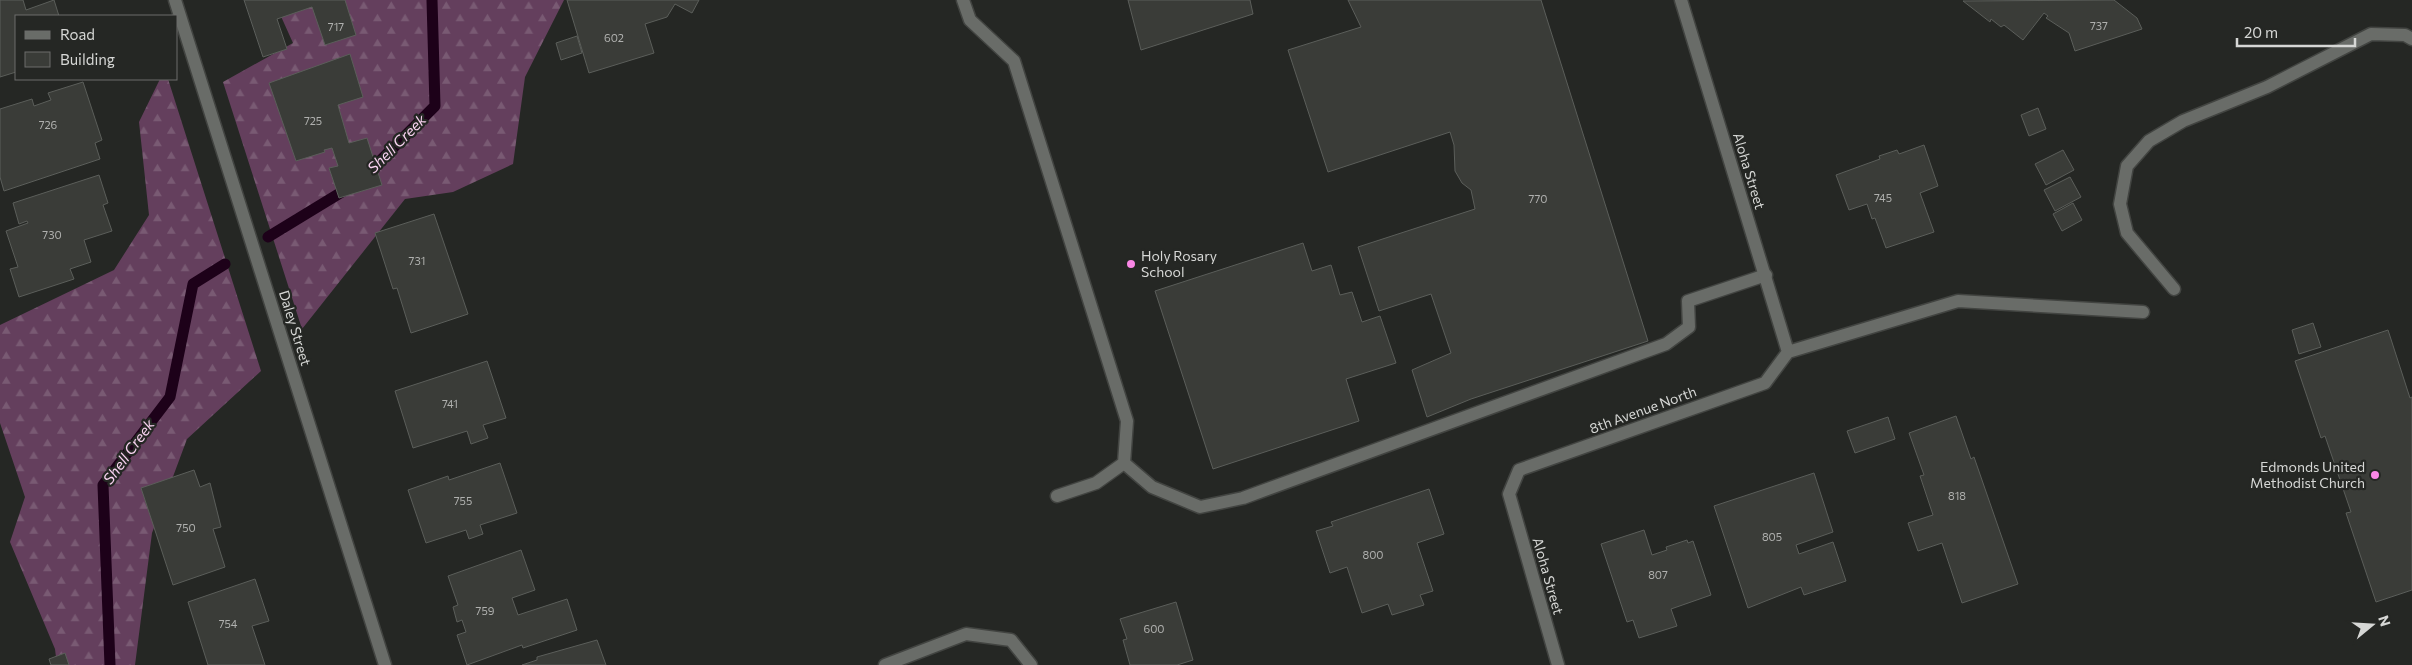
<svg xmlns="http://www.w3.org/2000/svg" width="2412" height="665" viewBox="0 0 2412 665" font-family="Commissioner,sans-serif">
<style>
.forest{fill:url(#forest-firs)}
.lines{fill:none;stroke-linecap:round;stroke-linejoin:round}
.stream{stroke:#1d0119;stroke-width:11}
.building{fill:#3a3c38;stroke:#5b5e5a}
.service-casing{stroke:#424441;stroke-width:15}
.minor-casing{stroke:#424441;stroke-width:15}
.service{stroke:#696c68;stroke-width:12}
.minor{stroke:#696c68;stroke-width:12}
.poi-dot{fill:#fa87e6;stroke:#252724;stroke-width:2}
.labels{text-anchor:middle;stroke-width:4.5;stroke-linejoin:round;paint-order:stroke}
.number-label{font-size:11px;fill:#afb0ae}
.street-label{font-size:14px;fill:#d6d7d5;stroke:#252724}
.poi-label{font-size:14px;fill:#d6d7d5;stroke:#252724;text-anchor:start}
.water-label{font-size:15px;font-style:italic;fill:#f8d2f0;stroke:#252724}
</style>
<defs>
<pattern id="forest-firs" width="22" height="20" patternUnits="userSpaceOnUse" patternTransform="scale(1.25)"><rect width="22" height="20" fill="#643f5d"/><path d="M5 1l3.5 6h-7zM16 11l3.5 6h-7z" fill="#795a73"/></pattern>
</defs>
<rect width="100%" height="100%" fill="#252724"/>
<path class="forest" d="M263,0h301l-39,77 -12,87 -60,28 -48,7 -103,130 -79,-247 70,-39 -18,-40z
M160,79h8l93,292 -74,68 -35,94 -17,132h-78l-2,-16 -45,-107 15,-45 -25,-74v-98l114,-55 35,-55 -10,-93z"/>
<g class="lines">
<path class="stream" d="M365,176l70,-70 -3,-106
M268,237l82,-50
M110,665l-7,-180 67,-88 23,-113 32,-20"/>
</g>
<path class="building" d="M0,0h23l3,10 28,-10 5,16h-43v56l-16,5z
M244,0h101l11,35 -31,10 -13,-38 -35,12 10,30 -24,8z
M567,0h132l-7,13 -17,-9 -8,13 -22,7 9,29 -65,20z
M1128,0h122l3,14 -112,36z
M1348,0h193l107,341 -177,58 -44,18 -15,-47 39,-17 -20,-59 -52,17 -21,-64 117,-38 -4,-19 -9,-7 -7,-12 -1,-26 -4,-13 -122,40 -40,-122 73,-23z
M2114,0l23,18 5,11 -67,22 -6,-18 -23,-15 2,-2 -4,-3 -21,27 -19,-15 -3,2 -10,-8 -1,3 -27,-21z
M577,36l5,17 -21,7 -5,-17z
M350,54l13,43 -25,8 11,38 18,-5 15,47 -43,13 -10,-30 9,-2 -6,-18 -8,2 1,2 -29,9 -27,-78z
M83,82l19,58 -7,3 5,16 -96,32 -4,-14v-68l32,-10 2,7 17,-6 -3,-7z
M2038,108l8,21 -17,7 -8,-21z
M1924,145l14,41 -18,7 14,39 -48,16 -11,-30 -3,1 -5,-15 -18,6 -13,-35 44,-16 -1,-3 18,-6 2,4z
M2063,150l11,20 -28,15 -11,-21z
M99,175l9,28 -5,2 9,26 -28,9 7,22 -21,7 4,10 -55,18 -9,-28 8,-2 -12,-36 22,-8 -1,-2 -8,3 -6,-21z
M2070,177l11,20 -26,14 -11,-21z
M2073,203l9,17 -20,11 -9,-17z
M434,214l34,100 -57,19 -14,-45 -4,1 -18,-56z
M1303,243l9,28 19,-6 9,30 12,-3 10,30 18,-6 16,47 -50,16 13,42 -146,48 -58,-178z
M2313,323l8,24 -22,7 -7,-24z
M2388,330l22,68 2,-1v193l-36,12 -30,-89 5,-1 -26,-76 -4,2 -26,-77z
M487,361l19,57 -23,7 5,13 -17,6 -4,-13 -54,17 -18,-57z
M1956,416l15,43 3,-2 44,127 -56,19 -20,-60 -24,8 -10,-28 25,-8 -13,-39 4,-1 -15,-42z
M1888,417l7,22 -40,14 -8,-22z
M500,463l17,50 -37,12 3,9 -14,5 -3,-9 -40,13 -18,-53 40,-14 1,4z
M194,470l6,17 10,-4 11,44 -8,2 12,38 -52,18 -32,-97z
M1814,473l19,59 -37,13 3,9 34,-12 13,39 -42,14 -3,-8 -53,21 -34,-102z
M1429,489l15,45 -27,9 16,48 -13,4 4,10 -32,10 -4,-11 -26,9 -15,-46 -17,6 -14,-42 17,-5 -2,-4z
M1644,530l8,25 15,-5 -1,-3 21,-7 1,3 5,-2 18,54 -40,14 6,17 -38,12 -6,-18 -6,2 -26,-78z
M521,550l14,40 -23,8 6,17 49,-16 10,31 -54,18 -1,-3 -55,20 -10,-30 9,-3 -4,-12 -5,2 -4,-15 5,-2 -10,-29z
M255,579l14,42 -17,5 13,39h-57l-20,-63z
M1176,602l17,58 -16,5h-47l-7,-25 4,-1 -7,-20z
M597,640l9,25h-84l15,-5v-3z
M65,653l4,12h-18l-2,-6z"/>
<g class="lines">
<g class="service-casing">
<path id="service" d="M963,0l7,20 44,41 113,360 -3,42 -28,20 -39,13
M2174,289l-47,-56 -7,-29 7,-38 22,-25 34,-20 84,-34 104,-53 34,1 7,4
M1124,463l28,24 48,20 43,-9 423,-154 23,-17 -1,-26 78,-26"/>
</g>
<g class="minor-casing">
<path id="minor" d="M175,0l210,665
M1681,0l107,352
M1788,352l170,-51 185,11
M885,665l81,-31 45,6 20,25
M1558,665l-49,-171 10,-24 246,-87 23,-31"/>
</g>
<use href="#service" class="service"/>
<use href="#minor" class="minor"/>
</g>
<g class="poi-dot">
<circle cx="1131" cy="264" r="5"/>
<circle cx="2375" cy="475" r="5"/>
</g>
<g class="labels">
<g class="number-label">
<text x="2099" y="30">737</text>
<text x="336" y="31">717</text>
<text x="614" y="42">602</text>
<text x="313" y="125">725</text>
<text x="48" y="129">726</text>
<text x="1883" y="202">745</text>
<text x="1538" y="203">770</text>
<text x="52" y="239">730</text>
<text x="417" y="265">731</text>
<text x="450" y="408">741</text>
<text x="1957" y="500">818</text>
<text x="463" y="505">755</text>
<text x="186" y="532">750</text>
<text x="1772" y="541">805</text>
<text x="1373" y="559">800</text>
<text x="1658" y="579">807</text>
<text x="485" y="615">759</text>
<text x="228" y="628">754</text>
<text x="1154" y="633">600</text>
</g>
<g class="street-label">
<text transform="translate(1749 171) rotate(73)" y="5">Aloha Street</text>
<text transform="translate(295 328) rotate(73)" y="5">Daley Street</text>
<text transform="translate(1643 410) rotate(-20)" y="5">8th Avenue North</text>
<text transform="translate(1548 576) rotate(74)" y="5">Aloha Street</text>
</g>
<g class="poi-label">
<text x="1141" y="261">Holy Rosary<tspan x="1141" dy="16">School</tspan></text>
<text x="2365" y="472" text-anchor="end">Edmonds United<tspan x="2365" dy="16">Methodist Church</tspan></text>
</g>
<g class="water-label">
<text transform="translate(397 144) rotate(-45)" y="5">Shell Creek</text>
<text transform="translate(129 452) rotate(-54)" y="5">Shell Creek</text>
</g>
</g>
<rect x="15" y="15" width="162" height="65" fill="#252724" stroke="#6c6d6b"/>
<rect x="25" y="31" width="25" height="8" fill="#696c68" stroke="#6c6d6b"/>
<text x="60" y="40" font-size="15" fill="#d6d7d5">Road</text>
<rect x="25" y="52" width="25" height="15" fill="#3a3c38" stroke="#6c6d6b"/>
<text x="60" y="65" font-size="15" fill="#d6d7d5">Building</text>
<g transform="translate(2372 625) rotate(72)" stroke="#252724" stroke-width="4" paint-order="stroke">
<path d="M0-4L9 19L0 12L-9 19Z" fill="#d6d7d5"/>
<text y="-8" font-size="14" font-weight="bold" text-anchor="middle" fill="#d6d7d5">N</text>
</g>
<path d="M2237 38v8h118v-8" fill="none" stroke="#d6d7d5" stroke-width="2.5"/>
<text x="2244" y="38" font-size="15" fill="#d6d7d5" stroke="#252724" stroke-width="4" paint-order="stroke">20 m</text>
</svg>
